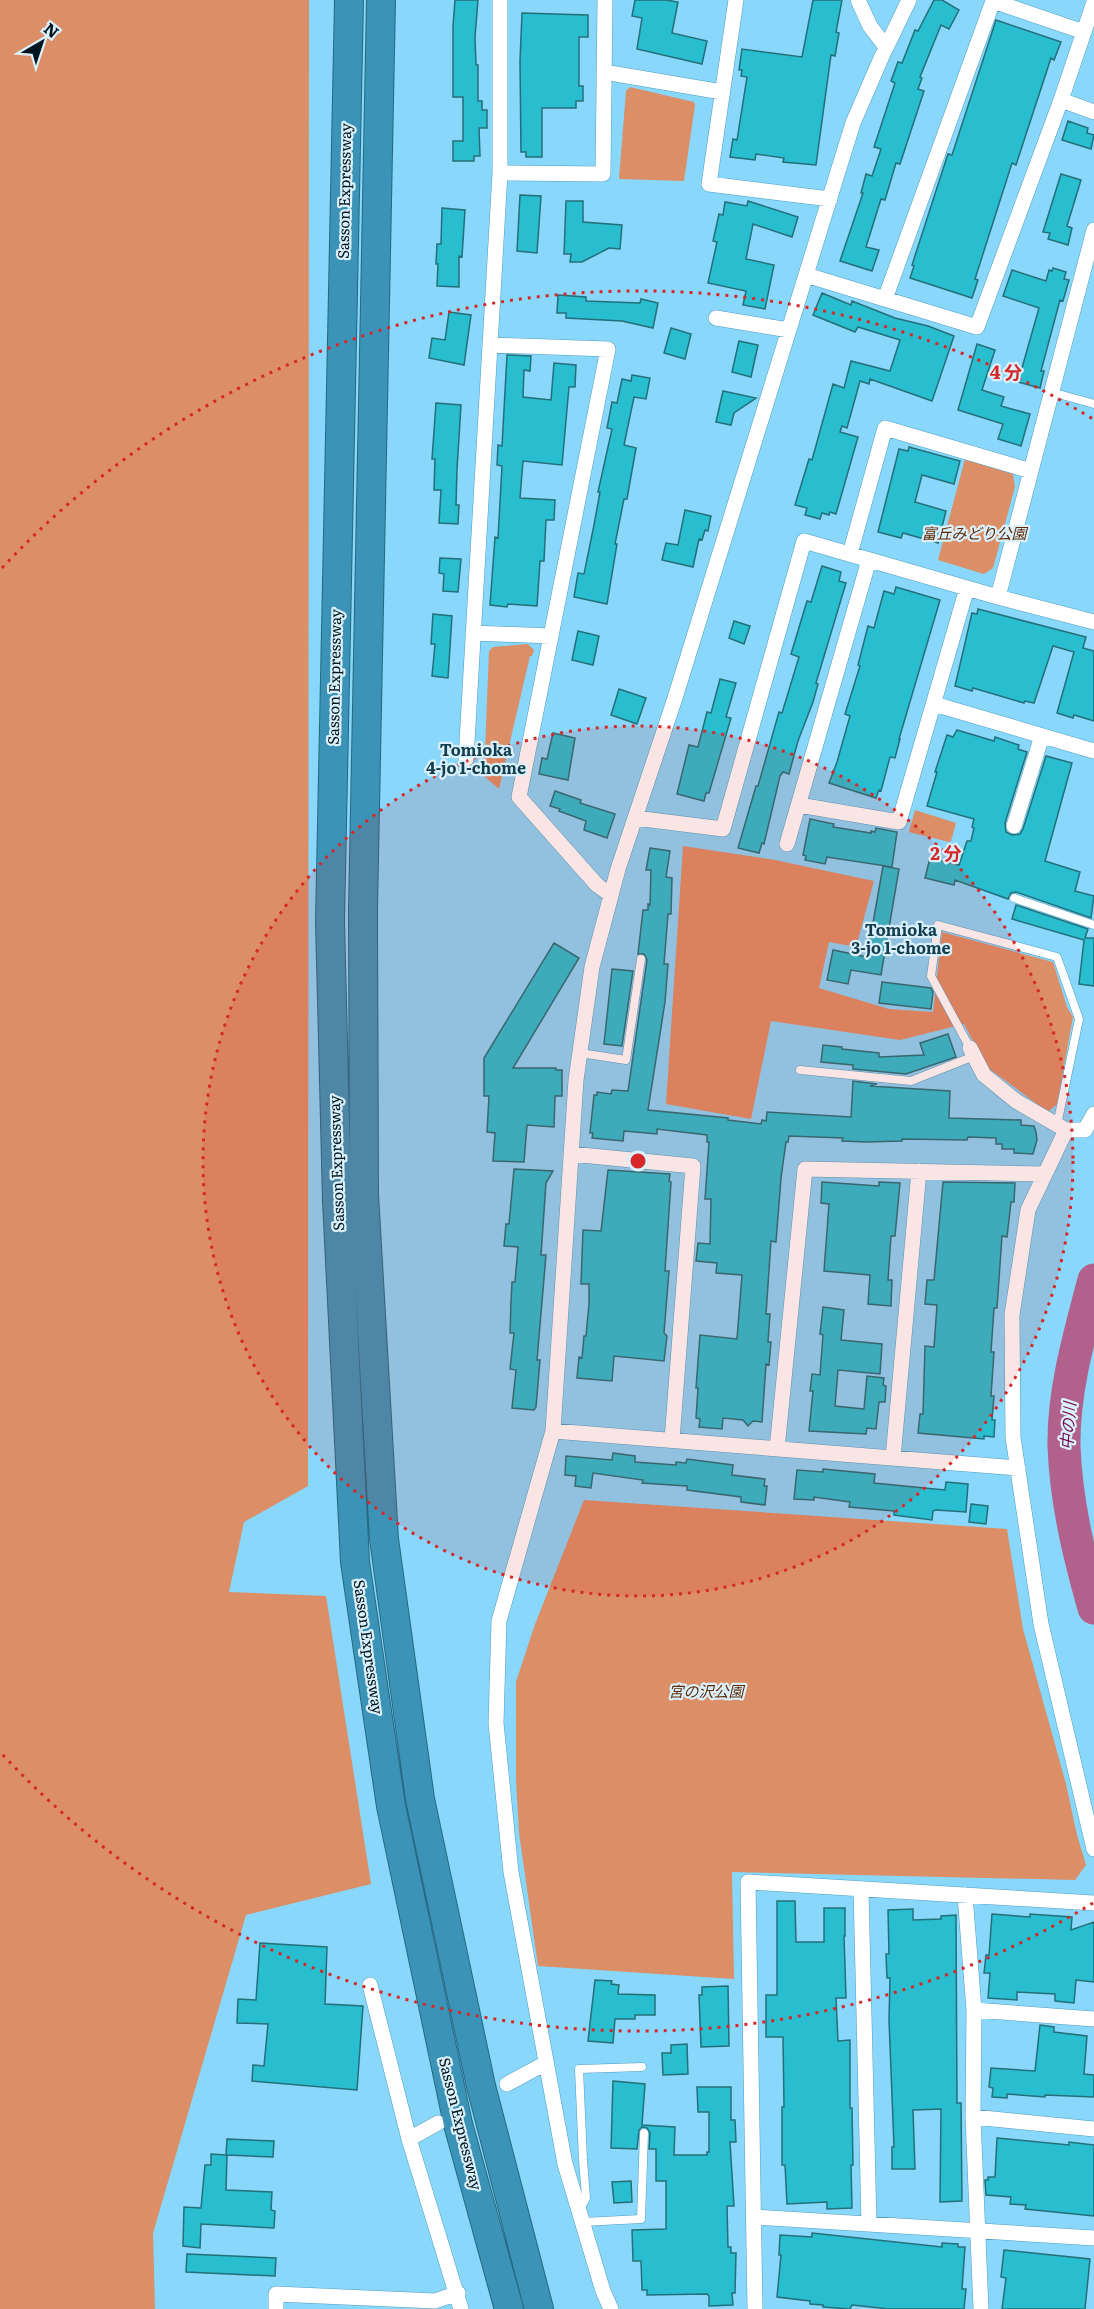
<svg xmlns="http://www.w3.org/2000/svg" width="1094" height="2309" viewBox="0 0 1094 2309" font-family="Literata,'Noto Sans JP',serif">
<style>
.green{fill:#dc8e66}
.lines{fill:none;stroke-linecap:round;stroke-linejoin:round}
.river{stroke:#b2608c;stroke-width:33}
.building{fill:#28bdcf;stroke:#246f79;stroke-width:1.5}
.lane-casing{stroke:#4f9ebf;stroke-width:9}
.street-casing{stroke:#4f9ebf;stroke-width:16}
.highway-casing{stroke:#266882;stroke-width:30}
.lane{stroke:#fff;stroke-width:8}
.street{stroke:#fff;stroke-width:15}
.highway{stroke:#3b94b7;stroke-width:28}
.ring{fill:none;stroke:#d62828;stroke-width:3;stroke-dasharray:3 6}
.labels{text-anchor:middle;stroke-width:4.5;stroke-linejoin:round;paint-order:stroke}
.street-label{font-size:15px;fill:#00161f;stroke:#daf0fa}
.park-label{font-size:15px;font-style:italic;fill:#602a09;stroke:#daf0fa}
.neighbourhood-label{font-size:16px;font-weight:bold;fill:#123d4e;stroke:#daf0fa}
.water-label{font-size:16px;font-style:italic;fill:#72074d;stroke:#daf0fa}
.centre{fill:#d62828;stroke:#daf0fa;stroke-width:3}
.ring-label{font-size:18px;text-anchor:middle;font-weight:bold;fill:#d62828;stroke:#daf0fa;stroke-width:4.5;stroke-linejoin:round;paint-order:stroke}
</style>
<rect width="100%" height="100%" fill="#89d7fa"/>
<path class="green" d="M0,0h309l-1,1486 -64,36 -15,70 97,4 45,288 -125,31 -93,318 2,76h-155z
M630,87l64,15 1,3 -11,76 -65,-2 7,-88z
M965,459l48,15 2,13 -22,81 -9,6 -46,-14z
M528,644l6,6 -2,6h-2l-31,133 -15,-13 5,-125 4,-4z
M915,810l41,13 -5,18 -2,1 -40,-10z
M683,846l92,14 99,21 -18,66 -27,-5 -10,46 70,21 44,3 9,-80 111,30 14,45 6,10 -16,87 -9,8 -61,-45 -23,-43 -64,16 -129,-19 -20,98 -85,-15z
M584,1500l423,29 16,100 43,155 11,51 9,30 -11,15 -343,-8 2,107 -196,-13 -19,-133 -3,-53v-98l18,-55z"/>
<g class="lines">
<path class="river" d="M1094,1280c-14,53 -31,111 -30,166 2,56 15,109 30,162"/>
</g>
<path class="building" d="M455,0h23l-3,37 1,28h2v36h4v9h5v18h-8l1,28h-6v5h-21v-20h10v-44h-10v-71z
M635,0h31l12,2 -6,31 35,8 -5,23 -65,-15 5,-31 -10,-2z
M813,0h29l-6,32 3,1 -4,23 -4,-1 -15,110 -33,-3 1,-4 -28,-4 -1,6 -25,-3 3,-18 4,1 10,-63 -6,-1 1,-6h-3l3,-21 60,8z
M934,0h8l17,10 -10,19 -8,-4 -21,52 2,1 -4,11 6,2 -24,73 -4,-1 -11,37 -4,-1 -15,48 13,3 -7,21 -32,-10 23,-68h-2l5,-19 6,2 9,-27 -7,-2 21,-64 -4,-2 7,-19 4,1 13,-33 3,1z
M522,13l66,2v22h-9v49h4v15h-7v7h-34v49h-16v-5h-5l-1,-91z
M996,20l65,22 -7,18 -3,-2 -35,107 -4,-2 -37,116 3,1 -6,18 -62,-20 4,-12 -2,-1 33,-102 3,-9 4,1z
M1068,121l20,7 -1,5 7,2 -3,14 -29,-9z
M1061,174l20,6 -14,46 5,2 -4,17 -20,-6 2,-6 -7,-1z
M520,195l21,1 -4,57 -20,-2z
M566,201h17v21l39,3 -2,24 -11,-1 -27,14h-12l1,-8h-7z
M748,201l50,16 -6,20 -39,-13 -7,35 28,6 -9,44 -22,-4 3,-14 -38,-8 9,-41 -4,-1 6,-27 4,1 2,-13 22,4z
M442,208l23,2 -3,47 -3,-1v31l-22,-1 1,-22h-2l1,-20h4z
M1053,268l13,4 -2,7 5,1 -6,21 -3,-1 -19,71h3l-4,17 -22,-6 21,-74 -36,-12 9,-26 34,11 3,-11 3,1z
M822,293l29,12 1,-4 43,17 33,8 26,10 -22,65 -62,-22 -1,5 -9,-3 -13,47 -5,-2 -2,6 18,5 -22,77 -6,-2 -1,3 -7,-2 -2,6 -15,-4 2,-7 -12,-3 14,-46 3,1 21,-76 11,4 7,-27 39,10 10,-31 -42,-13 -3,5 -42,-17z
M558,295l28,2v4l54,2 1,-4 17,4 -5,25 -31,-7 -56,-3v-5h-9z
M449,312l22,3 -7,50 -35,-7 3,-20 13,2z
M671,328l20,6 -6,25 -21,-6z
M739,341l19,4 -7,32 -19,-5z
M977,344l18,6 -13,40 22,7 -3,9 29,8 -9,32 -23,-7 5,-15 -45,-14z
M507,355l24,1 -1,15 -6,-1 -1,27 28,3 3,-37 22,2 -1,22h-6l-7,78 -39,-4 -3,37 35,2 -1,20h-8l-2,41h-4l-3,45 -29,-2 -1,3 -17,-2 5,-68 3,1 4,-72 -5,-1 1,-20 4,1z
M632,375l18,3 -4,21 -12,-2 -10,48 12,3 -9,51h-3l-9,45h2l-10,60 -33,-7 4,-24 6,1 10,-49 6,-33h-2l14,-63 -5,-1 5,-26 5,1 5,-24 9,2z
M723,391l33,7 -22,15 -3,12 -15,-3z
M436,403l25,2 -4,64 -1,36h3l-1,19 -19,-1 2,-33h-7l1,-31h-3z
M909,447l51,14 -6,23 -32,-9 -7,27 31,9 -8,32 -35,-10 -2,5 -23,-6 21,-83 9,2z
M685,510l26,6 -3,15 -3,-1 -3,10 -3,-1 -6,28 -31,-7 4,-17 12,2z
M440,558l21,1 -3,33 -15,-1 1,-17 -5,-1z
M822,566l19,6 -2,9 7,2 -30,100 2,1 -5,18 -15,39 -9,33 -6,-2 -3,4 -16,68 -2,-1 -3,10 -21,-5 18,-62h2l21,-74 3,1 17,-56 -8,-3 16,-53 4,1z
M896,587l44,13 -41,139h1l-5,19 -5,-1 -9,34 -2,-1 -3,8 -47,-15 8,-21 13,-46 -5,-2 15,-48 -2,-1 10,-39 6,2 10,-37 10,3z
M978,609l108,28 -3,11 11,3v70l-20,-6 -1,3 -16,-5 17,-61 -21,-6 -19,57 -9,-2 -1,2 -51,-15 -1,3 -17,-5 17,-73 5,1z
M433,614l19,2 -4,62 -16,-2 3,-32h-4z
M734,621l16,5 -6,18 -15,-6z
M578,631l21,5 -6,29 -21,-5z
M720,679l16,4 -10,34 5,1 -22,75h-3l-2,8 -27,-7 12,-49 9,2 9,-35 4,1z
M619,689l27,9 -9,26 -26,-9z
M957,730l37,11 1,-4 24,8 -1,4 9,3 -22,71 1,9 6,3 8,-1 3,-5 23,-73 26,7 -27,98 35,11 -5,19 19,5 -3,22 -75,-26 -5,1 -3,6 -53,-19 -1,5 -29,-7 5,-20 29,7 8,-24h4l3,-13 -2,-1 2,-8 -47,-13 10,-34h-2l12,-37 6,2z
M553,733l22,5 -7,42 -29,-6 3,-16 5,1z
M555,791l26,9 -1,3 35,11 -8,24 -23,-8 2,-9 -27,-10 1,-2 -10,-3z
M810,819l24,5 -1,3 38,6v-2l4,1 1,-4 21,4 -5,35 -65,-10 -2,7 -20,-4 1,-4 -3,-1z
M650,848l20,3 -4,26 6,1 -1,36h-3l-4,50h4l-3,38 -17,108 80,8v2l33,4 1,-4 4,1 1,-9 84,5 2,-36 24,3 -7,2 80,5 -1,27 72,2v5l13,1 2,6 1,8 -4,14 -19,-1v-4h-12v-5h-6v-6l-28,-1 -1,3 -65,-1v2l-36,1 -24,-1 1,-3 -54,-2 -1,6h-2l-5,36 -5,64 -5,-1 -5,73h4l-2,28h3l-2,23 -3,-1 -4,58 -9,-1 -5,5 -5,-6 -20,-2 -1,11 -23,-2 1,-8 -4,-1 2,-30h-2l4,-53 37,4 5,-64 -26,-2 1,-10 -21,-2 2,-18 12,1 1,-45h-6l4,-57h-2v-7l-50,-6v5l-33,-3 -1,10 -31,-3 1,-5h-3l4,-38h3v-3l14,2 1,-4 16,1 19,-131 -3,-6h-6l5,-44h5v-6l2,1 1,-35h-5z
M883,866l16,3 -18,106 -30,-5 -3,14 -21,-4 6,-30 34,7z
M1016,905l72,24 -3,9h9v48l-15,-2 5,-44 -72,-21z
M554,943l25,15 -66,110h43v2h6v26h-7l-1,31 -27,-2 -3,37 -31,-1 2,-28 -8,-1 2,-36h-5v-38z
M612,969l21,2 -11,75 -18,-2z
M882,982l49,6 2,4 -2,17 -52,-6z
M948,1034l8,23 -50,17 -53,-5v-4l-32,-3 2,-17 19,2v2l37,4v4l45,-2 -4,-12z
M514,1169l39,2 -7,12 -5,72h5l-9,105h3l-4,47 -2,3 -22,-2 4,-38 -6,-1 4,-36h-4l1,-31 1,-20h3l3,-35 -14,-1 2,-22h3z
M608,1170l62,4 -1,7 2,1 -6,89h4l-5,62 3,3 -3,25 -50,-5 -2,25 -35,-3 2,-21 3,1 2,-22h2l3,-32v-20h-8l2,-54 18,1z
M822,1182l57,4v-4l21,1 -5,53h-4l-3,44h4l-1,26 -23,-2 2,-29 -46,-4 5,-67 -8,-1z
M943,1182l72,1 -1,19h-3l-4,35 -5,-1 -5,72h-3l-3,44h3l-3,44h3l-2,24h3l-1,17 -10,-1v3l-66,-6 2,-19h3l2,-68 9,1 3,-42 -12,-1 2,-24h7z
M823,1307l21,3 -3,30 41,4 -2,30 -42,-4 -3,36 29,3 3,-33 17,2 -1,7 3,1 -1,16h-6l-3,27 -9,-1 -1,6 -57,-3 4,-40h-3l2,-17 8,1 3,-40 -3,-1z
M613,1453l22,3v6l41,3v-3l10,1 1,-4 46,6 -1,10 33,4 -1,7h3l-2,19 -24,-3v-5l-54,-7v-4l-45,-3 1,-3 -50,-7 -2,15 -16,-2 1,-10 -11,-1 1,-19 46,4z
M823,1469l52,5 -1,9 71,7 1,-8 22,2 -2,28 -30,-2 -3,1 -1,9 -38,-5v-4l-45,-4 1,-5 -36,-5v3l-20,-1 3,-29 26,2z
M971,1504l17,2 -2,18 -17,-2z
M777,1901h18l1,41h28v-34h21v28h-1l2,62h-10l2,43 12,-1v68h2l1,57h-2l1,43 -25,1v-7l-40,2 -2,-39h-3v-58h2l-1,-70h-17v-42h11z
M913,1909v11l28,-1v-3l15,-1 1,188h4l1,98 -22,1 1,-93 -28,1 2,59h-23v-22h2l-5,-127 1,-42h-3l-1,-24h3l-1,-44z
M992,1914l38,3v-3l42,3 -1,13 23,-8v60l-18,-2 -2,23 -19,-2v-7l-38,-2v8l-29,-2 2,-25h-6l2,-18h3z
M260,1943l67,4 -2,57 38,2 -6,84 -105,-9 1,-16 11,1 4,-42 -31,-1 1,-24 18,1z
M595,1980l17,1 -1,3 8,1 -1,9 37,1v20h-20v4h-20l-2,24 -25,-2z
M728,1986l1,60 -28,1 -2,-52h3v-8z
M1040,2025l14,2v5l33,4 -3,38 10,1v22l-49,-2v2l-38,-3v4l-15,-1 1,-9 -4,-1 2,-19 44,3z
M687,2044l1,30 -25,1 -1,-22h9v-8z
M613,2081l32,3 -3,41 33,2 -1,28h33v-3h2v-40h-11l-1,-25h34v33h4l1,22h-6l4,64h-7l1,41h3v6h5l-1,40h-3l1,12 -24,1v-10l-2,-2 -60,1v-5h-5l-1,-29h-8l-1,-31 34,-1v-48h-10v-32h-7l1,-16 -3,-5 -5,-1 -3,3 -2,19 -26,-1z
M997,2138l72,7v-3l25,3v71l-69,-7 1,-4 -16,-1 1,-7 -25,-2 -1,-15h3v-3h7z
M227,2139l47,2 -1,16 -46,-2 -1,35 46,2 -1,18 4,1 -1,17 -73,-4 -1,24 -17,-2 1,-39 17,1 4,-43h6v-11l15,1z
M631,2181l1,21 -18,1 -2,-21z
M812,2233l130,14v-4l16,1v3h7l-3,42h4l-2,20h-75l-37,-4 -2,4 -27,-2v-2l-13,-1v-3l-33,-4 4,-42h-2l1,-20 32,2z
M1004,2250l86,9 -5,50h-83l4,-31 -5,-1z
M187,2254l89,4 -1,18 -89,-4z"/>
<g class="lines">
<g class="lane-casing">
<path id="lane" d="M1051,392l43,12
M1014,898l80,27
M970,1048l-39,-72 7,-51 119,32 22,62 -22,106
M580,1053l46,7 15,-101
M800,1070l111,11 63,-25
M580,2209l6,-11 -3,-38 -4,-91 63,-2
M583,2222l58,-3 3,-86"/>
</g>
<g class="street-casing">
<path id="street" d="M736,0l-27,184 121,15
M858,0l12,26 16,21
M604,72l118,20
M1061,100l33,12
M500,173l103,1 2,-174
M806,275l171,52 84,-227 33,-98
M885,299l108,-298 91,31
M716,318l73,12
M490,345l118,4 -89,448 78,88 14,10
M850,554l35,-126 146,43
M998,597l96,-367
M473,633l78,3
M934,704l160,47
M466,759l34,-586v-173
M799,805l100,17 68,-234
M635,818l88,11 81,-288 194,56 96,25
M1014,826l28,-90
M787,844l82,-284
M970,1048l14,27 32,26 50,29h19l9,-16
M1066,1130l-38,80 -16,105 1,122 28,187 53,225
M571,1154l122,12 -21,274
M553,1431l465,37
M777,1449l28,-280 239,5
M893,1458l26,-287
M861,1889l8,335
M965,1895l9,115 -1,107 8,192
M370,1985l39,154 52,170
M974,2010l120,9
M507,2084l39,-21
M973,2117l121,12
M409,2139l29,-16
M754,2217l340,21
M276,2309v-15l159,7 23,-8
M611,2309l-8,-18 -38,-127 -54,-292 -15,-149 3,-102 54,-190 23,-351 16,-113 26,-98 57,-171 178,-575 29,-67 27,-56
M755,2309l-7,-427 346,21"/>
</g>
<g class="highway-casing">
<path id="highway" d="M349,0l-19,921 7,280 18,361 36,244 67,318 51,185
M381,0l-18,909 1,285 20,345 36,260 61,287 58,223"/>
</g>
<use href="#lane" class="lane"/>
<use href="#street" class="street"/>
<use href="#highway" class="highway"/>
</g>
<circle cx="638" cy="1161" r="435" fill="#d62828" fill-opacity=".12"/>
<g class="ring">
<circle cx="638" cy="1161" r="435"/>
<path d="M1093 1903A870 870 0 0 1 2 1754M2 568A870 870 0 0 1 1093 419"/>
</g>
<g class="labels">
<g class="street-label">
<text transform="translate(345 191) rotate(-89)" y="5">Sasson Expressway</text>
<text transform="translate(335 677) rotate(-89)" y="5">Sasson Expressway</text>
<text transform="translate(337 1163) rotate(-92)" y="5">Sasson Expressway</text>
<text transform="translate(368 1647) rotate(82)" y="5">Sasson Expressway</text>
<text transform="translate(460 2124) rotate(76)" y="5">Sasson Expressway</text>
</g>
<g class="park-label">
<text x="974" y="539">富丘みどり公園</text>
<text x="706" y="1697">宮の沢公園</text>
</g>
<g class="neighbourhood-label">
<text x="476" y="756">Tomioka<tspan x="476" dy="18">4-jo 1-chome</tspan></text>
<text x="901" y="936">Tomioka<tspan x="901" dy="18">3-jo 1-chome</tspan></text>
</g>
<g class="water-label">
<text transform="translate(1068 1426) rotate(-86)" y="6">中の川</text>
</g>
</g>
<circle cx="638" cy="1161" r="9" class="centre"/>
<g class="ring-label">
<text x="1006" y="379">4 分</text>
<text x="946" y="860">2 分</text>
</g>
<g transform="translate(42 42) rotate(39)" stroke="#daf0fa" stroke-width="4.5" paint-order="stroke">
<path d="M0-4.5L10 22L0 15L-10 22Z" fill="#00161f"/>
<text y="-9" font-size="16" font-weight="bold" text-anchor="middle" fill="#00161f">N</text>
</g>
</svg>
